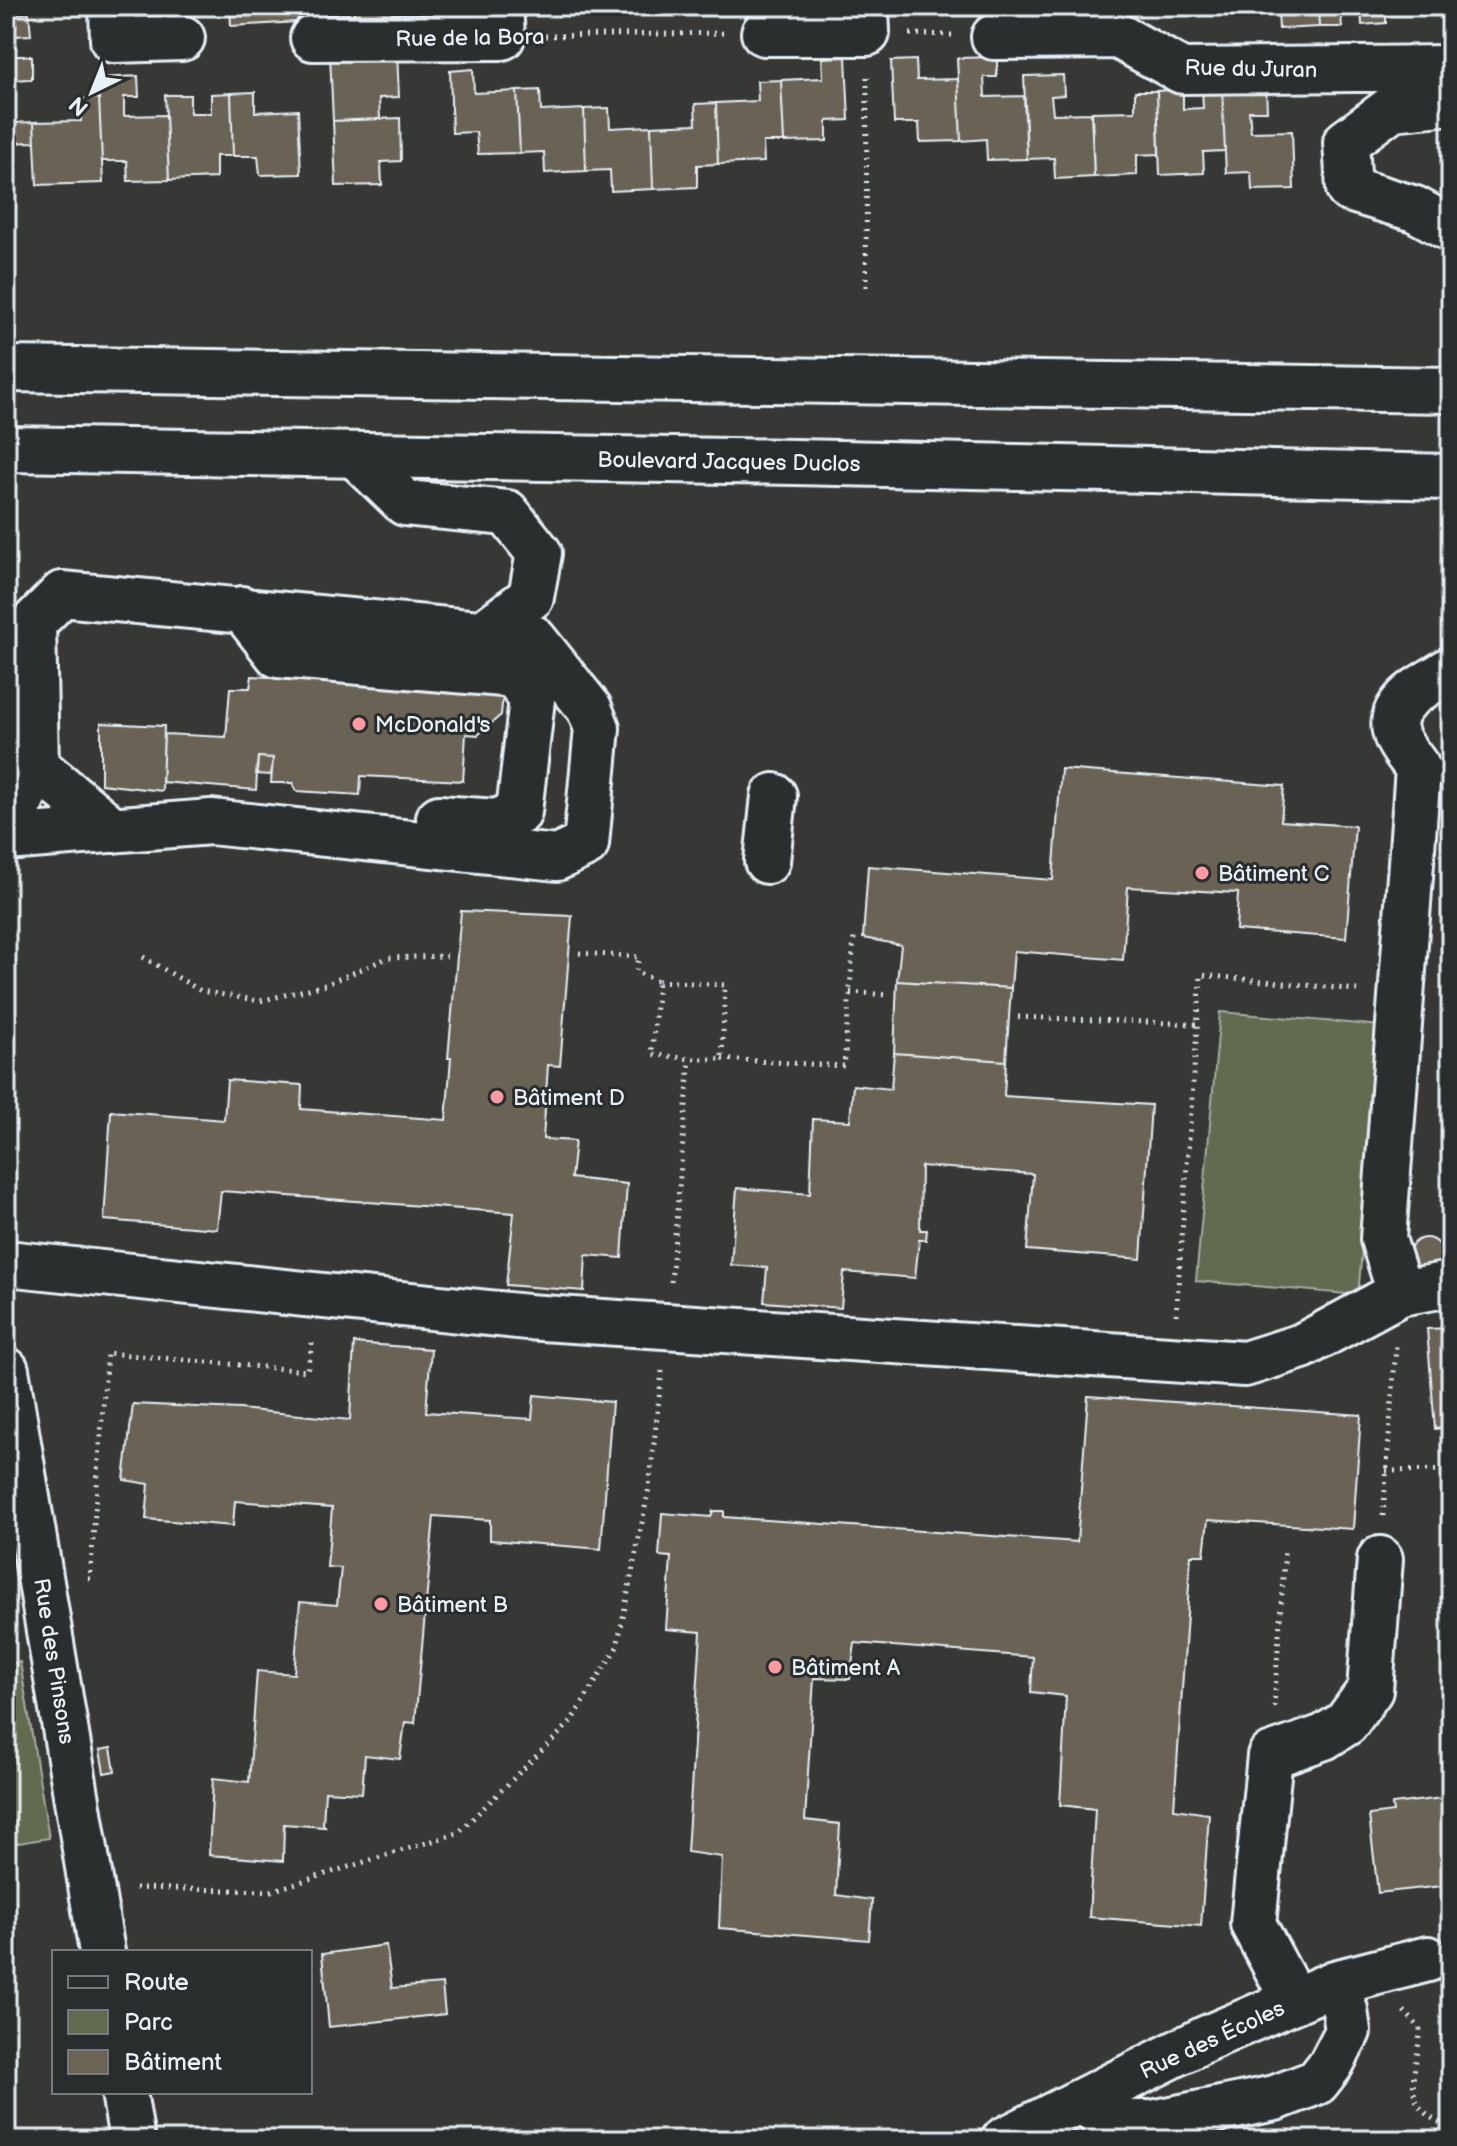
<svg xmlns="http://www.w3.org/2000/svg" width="1457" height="2146" viewBox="0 0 1457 2146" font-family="'Balsamiq Sans',sans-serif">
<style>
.green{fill:#626a50;stroke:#a5aea4;stroke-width:2}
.building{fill:#6b6454;stroke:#e8f1f8;stroke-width:2}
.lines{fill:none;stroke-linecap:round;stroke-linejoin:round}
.minor-casing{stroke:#e8f1f8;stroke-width:50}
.major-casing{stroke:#e8f1f8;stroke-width:50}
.path{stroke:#e8f1f8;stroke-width:5;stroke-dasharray:2 6;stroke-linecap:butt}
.minor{stroke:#2a2d2e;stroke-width:44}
.major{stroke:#2a2d2e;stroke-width:44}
.poi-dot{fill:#ff9aa2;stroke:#2a2d2e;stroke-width:3}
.labels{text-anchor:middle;stroke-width:6;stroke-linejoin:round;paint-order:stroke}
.street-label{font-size:22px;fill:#e8f1f8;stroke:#2a2d2e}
.poi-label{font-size:22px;fill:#e8f1f8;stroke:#2a2d2e;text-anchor:start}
</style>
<rect width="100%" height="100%" fill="#373836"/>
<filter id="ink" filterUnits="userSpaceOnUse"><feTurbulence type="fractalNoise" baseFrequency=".0125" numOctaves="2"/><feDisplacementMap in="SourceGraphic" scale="16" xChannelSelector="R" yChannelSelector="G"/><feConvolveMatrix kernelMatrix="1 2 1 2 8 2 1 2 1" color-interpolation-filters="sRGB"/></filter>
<g filter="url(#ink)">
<path class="green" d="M1220,1012l162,14 -24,269 -162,-14z
M20,1662l29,176 -43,7v-180z"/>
<path class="building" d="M230,6h67l1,16 -67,4z
M354,6h66l1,11 -67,3z
M420,6h67v8l-66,3z
M519,6h67v4l-67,3z
M586,6h66v1l-66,3z
M1184,6h24l1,8 -24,1z
M1228,6h23l1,7 -24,1z
M1294,6h24l1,21 -40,2 -1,-17h17z
M1318,6h22l2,21h-23z
M1361,6h25v17l-24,2z
M29,13l2,22 -18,1v20h19v23l-26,1v-66z
M397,52l2,45 -20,1 1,21 -47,2 -3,-66z
M846,57l3,63 -22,1v20l-43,1 -3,-62 42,-2 -1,-20z
M997,57v20h-13l1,20 39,-1 3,63 -40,1 -1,-21 -25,2 -4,-83z
M916,60l1,20 41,-1 3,62 -41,1 -1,-19h-25l-3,-62z
M473,69l1,24 43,-2 3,62 -42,1 -2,-22 -24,1 -2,-62z
M1063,75l1,20 -13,1 2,18 38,-1 3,64 -39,2 -1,-21 -27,1 -3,-83z
M138,76l1,21h-15v19l42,-1 3,65 -41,1 -1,-20h-25l-4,-83z
M6,80h7l1,43 20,-1 1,20 -29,1z
M781,80l3,62h-21l1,20 -46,2 -2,-61 42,-2 -1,-20z
M1266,86l1,25h-18l2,21 41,-1 2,58 -42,1 -1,-18 -25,1 -4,-85z
M1222,88l3,63 -22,1 1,21 -44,2 -3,-84 26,-2v20l20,-1 -1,-19z
M540,90l1,21 43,-2 2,62 -41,2 -1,-21 -24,1 -3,-62z
M1135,91h22l2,63 -22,1v20l-43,2 -2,-65 43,-1z
M255,92v20l43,-2 3,64 -41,1 -2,-19h-25l-2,-63z
M231,93l2,63h-17v22l-47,2 -4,-85h25v18h21v-19z
M99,98l4,85 -66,2 -3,-63 47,-1v-22z
M716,103l2,61 -21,1v22l-44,2 -2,-63 45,-2 -1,-20z
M609,108l1,20 41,-2 2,63 -42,2 -1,-21 -24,1 -2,-62z
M400,118l1,43 -20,1 1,23 -46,1 -3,-65z
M302,672l201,22 -2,21 -23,20 -12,-1 -3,47 -102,-5 -1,19 -64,-4 -3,-8h-22l2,-25 -15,-1 -2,33 -94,-8 2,-48 62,3 4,-49h20l2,-12 50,3z
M101,723l63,3 -2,65 -61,-7z
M258,757l15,1 -2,17 -15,-1z
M1061,769l223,17 -3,35 74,5 -9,112 -110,-8 2,-37 -110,-6 -5,73 -109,-9 -3,37 -114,-7 4,-36 -38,-7 5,-72 185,14z
M461,911l111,5 -12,150 -12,-1 -5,74 32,2 -4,37 56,6 -5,74 -36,-3 -2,36 -78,-6 8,-72 -293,-22 -4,38 -113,-9 7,-109 113,9 3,-40 75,5 -1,24 145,11 5,-62h-3z
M897,981l114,7 -5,73 -112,-8z
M894,1053l112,8 -2,35 147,9 -10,154 -114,-9 6,-76 -112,-8 -1,64h7l-1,10h-7l-4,38 -71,-6 -3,36 -77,-6 3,-34 -36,-3 6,-77 73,6 3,-75 37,2 3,-36 38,4z
M1409 1255a17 17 0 1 1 34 0a17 17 0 1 1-34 0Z
M1451,1328v99l-16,2 -8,-100z
M354,1343l77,6 -5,63 106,7 2,-24 78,7 -11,147 -111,-9v-20l-56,-4 -19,207 -10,-1 -5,37 -35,-4 -3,38 -37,-2 -2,33 2,3 -41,-3 -1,37 -74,-6 4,-77 36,4 8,-111 37,3 6,-72 37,3 4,-37 -14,-1 5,-59 -97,-7 -2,25 -87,-7 3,-35 -25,-4 9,-76 107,5 110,11z
M1088,1396l273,19 -8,114 -145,-9 -4,35h-13l-17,254 35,5 -8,112 -112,-9 6,-108 -35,-4 6,-109 -35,-4 2,-35 -178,-14 -5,36 -36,-1 -9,142 35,4 -4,71 36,5 -3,40 -150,-12 3,-71 -35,-5 14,-220 -35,-3 5,-72 -12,-1 3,-43 49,4 2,-6h11v6l353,25z
M111,1748l4,23 -11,2 -4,-23z
M1451,1797v88l-73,8 -9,-78 24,-3 -1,-8z
M386,1945l6,43 50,-4 3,30 -116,13 -7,-73z"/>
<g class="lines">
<g class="minor-casing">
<path id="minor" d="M112,6l1,34 69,-2
M764,33h103l-1,-27
M994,37l124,-1 64,35 269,-3
M313,38l189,-1 -2,-31
M1451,102l-59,6 -46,34 3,47 66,20 36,20
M355,455l50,48 102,10 32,40 -8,44 -49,37
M62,594l471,44 56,70 8,20 -11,116 -29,14 -346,-36 -205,16 30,-72 -3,-143z
M242,609l36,46 237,20 17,24 -13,113 -22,10 -58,-4
M36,766l77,64
M767,861l7,-65
M6,1263l521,54 718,47 57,-18 98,-53 51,-9
M1400,1293l-17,-54 35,-470c-6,-10 -17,-21 -21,-32 -14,-35 31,-52 54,-68
M6,1370l96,582
M1294,2001l-41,-77 17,-168 54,-19 22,-14 24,-33 10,-131
M124,2092l8,48
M1089,2098l12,19 22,6h29l123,-25 42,-16 14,-18 17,-33 -3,-21 -10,-27
M1004,2140l201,-101 130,-56 93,-24"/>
</g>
<g class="major-casing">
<path id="major" d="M6,369l1445,21
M6,449l789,13 656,15"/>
</g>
<path class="path" d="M910,34l42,1
M545,36l178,-3
M866,287l1,-211
M579,953l60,4 -3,15 22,9
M143,957l58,34 59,10 65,-16 62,-27 60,-2
M658,981l67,4 -3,74h-32l-38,-5z
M850,992l38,3
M1018,1017l179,7
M722,1059l122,7 10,-129
M671,1282l19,-223
M1176,1315l25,-340 156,15
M1386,1471l65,-1
M1383,1516l13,-170
M88,1579h2l17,-226 200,18 6,-32
M1274,1707l11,-159
M135,1888l136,3 187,-58 112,-110 47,-76 32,-159 13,-117
M1404,2011l16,17c-1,43 -27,79 31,99"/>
<use href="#minor" class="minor"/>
<use href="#major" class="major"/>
</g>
</g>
<g class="poi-dot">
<circle cx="359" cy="724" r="8"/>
<circle cx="1202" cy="873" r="8"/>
<circle cx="497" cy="1097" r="8"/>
<circle cx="381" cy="1604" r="8"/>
<circle cx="775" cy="1667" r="8"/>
</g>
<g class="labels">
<g class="street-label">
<text transform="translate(470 37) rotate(-1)" y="8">Rue de la Bora</text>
<text transform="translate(1251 68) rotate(1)" y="8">Rue du Juran</text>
<text transform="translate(729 461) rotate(1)" y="8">Boulevard Jacques Duclos</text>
<text transform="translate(55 1661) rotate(81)" y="8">Rue des Pinsons</text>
<text transform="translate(1212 2039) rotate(-25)" y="8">Rue des Écoles</text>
</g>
<g class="poi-label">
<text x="375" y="732">McDonald's</text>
<text x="1218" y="881">Bâtiment C</text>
<text x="513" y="1105">Bâtiment D</text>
<text x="397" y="1612">Bâtiment B</text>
<text x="791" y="1675">Bâtiment A</text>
</g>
</g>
<rect width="1457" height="2146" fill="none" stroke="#2a2d2e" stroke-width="32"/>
<rect x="16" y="16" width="1425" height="2114" fill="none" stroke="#e8f1f8" stroke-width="3" filter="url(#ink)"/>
<rect x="52" y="1950" width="260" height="144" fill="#2a2d2e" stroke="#767b7f" stroke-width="2"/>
<rect x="68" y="1976" width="40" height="12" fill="#2a2d2e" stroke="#767b7f" stroke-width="2"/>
<text x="124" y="1990" font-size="24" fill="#e8f1f8">Route</text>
<rect x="68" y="2010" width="40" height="24" fill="#626a50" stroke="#767b7f" stroke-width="2"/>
<text x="124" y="2030" font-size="24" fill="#e8f1f8">Parc</text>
<rect x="68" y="2050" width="40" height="24" fill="#6b6454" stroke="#767b7f" stroke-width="2"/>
<text x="124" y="2070" font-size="24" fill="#e8f1f8">Bâtiment</text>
<g transform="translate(92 92) rotate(223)" stroke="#2a2d2e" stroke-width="6" paint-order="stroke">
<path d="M0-6L14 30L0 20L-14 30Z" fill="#e8f1f8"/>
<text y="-12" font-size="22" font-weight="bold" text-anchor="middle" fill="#e8f1f8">N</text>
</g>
</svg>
